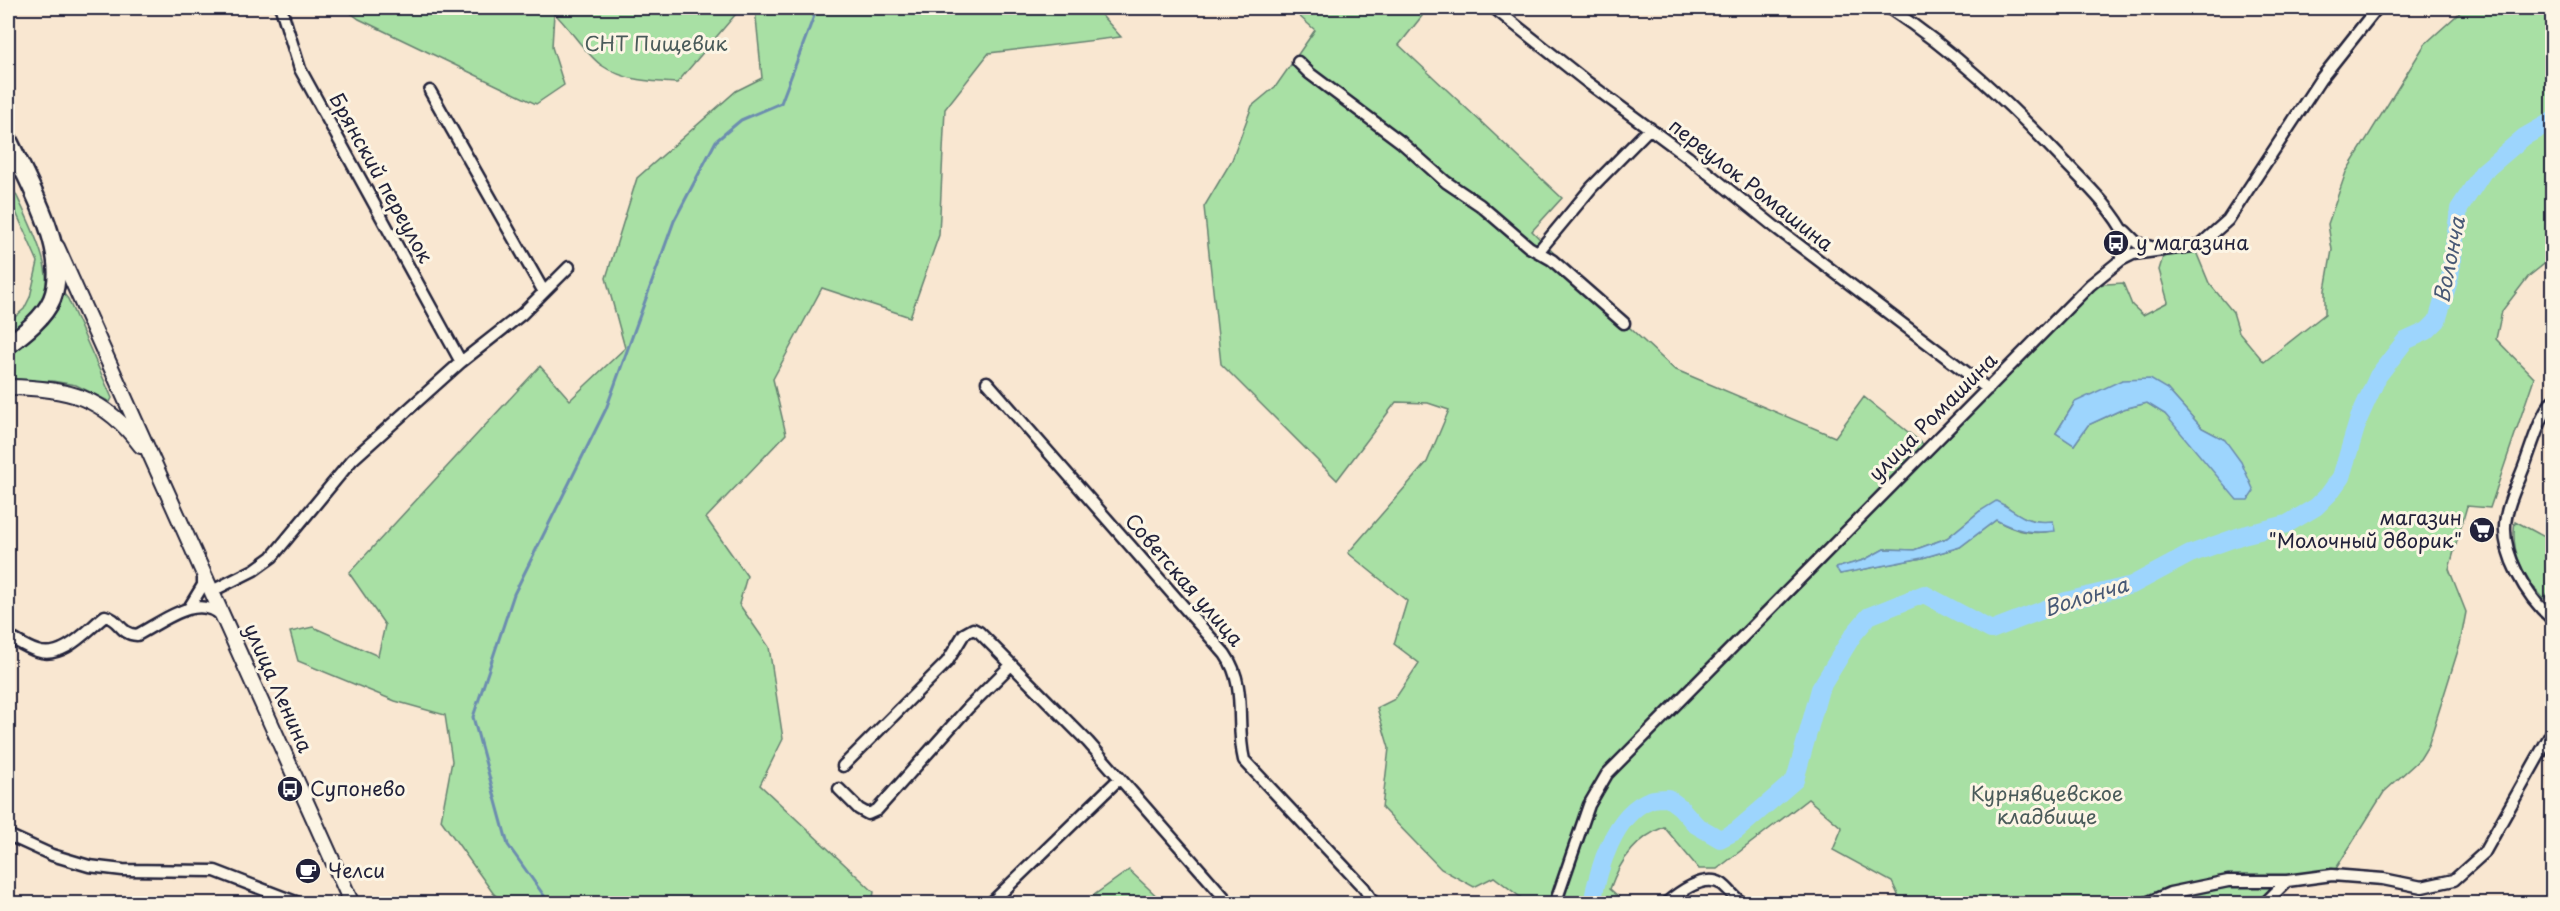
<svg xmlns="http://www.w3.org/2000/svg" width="2560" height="911" viewBox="0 0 2560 911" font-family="'Playpen Sans',sans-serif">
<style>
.green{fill:#a8e0a4;stroke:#658170;stroke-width:1.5;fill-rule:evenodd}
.water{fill:#9dd5fd;stroke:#6c8daf;stroke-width:1.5}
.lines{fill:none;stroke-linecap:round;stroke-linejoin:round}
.stream{stroke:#6c8daf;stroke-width:3}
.river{stroke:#9dd5fd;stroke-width:18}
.minor-casing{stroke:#22223b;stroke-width:15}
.major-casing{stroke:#22223b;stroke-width:18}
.highway-casing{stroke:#22223b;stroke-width:21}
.minor{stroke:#fcf5e5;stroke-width:10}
.major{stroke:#fcf5e5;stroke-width:14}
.highway{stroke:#fcf5e5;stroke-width:16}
.labels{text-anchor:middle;stroke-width:6;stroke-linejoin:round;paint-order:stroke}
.park-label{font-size:20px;fill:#4a5b5a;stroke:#fcf5e5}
.street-label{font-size:20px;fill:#22223b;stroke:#fcf5e5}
.poi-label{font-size:20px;fill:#22223b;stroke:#fcf5e5;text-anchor:start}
.water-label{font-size:21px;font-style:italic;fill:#475875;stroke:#fcf5e5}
</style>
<rect width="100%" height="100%" fill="#f9e7d1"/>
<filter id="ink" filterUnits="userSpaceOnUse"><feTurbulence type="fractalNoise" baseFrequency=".0167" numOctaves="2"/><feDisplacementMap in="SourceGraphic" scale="12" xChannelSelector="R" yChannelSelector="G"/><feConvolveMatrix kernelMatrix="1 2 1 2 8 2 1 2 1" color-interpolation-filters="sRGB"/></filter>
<g filter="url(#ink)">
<path class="green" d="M344,8h397l-64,75c-26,-1 -53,-2 -76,-18 -18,-14 -31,-37 -47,-52l-2,34 12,38 -28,19 -177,-85z
M755,8h340l26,29 -132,16 -44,56 -6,126 -29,82 -88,-29 -49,91 13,55 -80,84 41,58 -8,28 30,43 14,92 -23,46 114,107 -2,11h-368l-11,-10 -52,-73 11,-59 -7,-46 -50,-14 -97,-40 -8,-29 23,-5 65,29 7,-31 -36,-52 191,-207 30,34 55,-52 -19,-70 31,-100 99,-87 26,-13z
M1290,8h123l9,8 -23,29 163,153 -30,33 68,69 74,69 161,68 29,-40 63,50 163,-162 33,-2 9,22 11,10 25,-13 -9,-32 6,-20 29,-3 15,36 24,29 6,20 25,30 61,-48v-24l7,-40 -4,-26 18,-52 79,-128 40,-36h87v256l-4,-3 -20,16 -26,34 -6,28 38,39 -44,130 -23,-2 -18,63 17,43 -6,32 -32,102 -8,13 -36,33 -52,83 -45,6 -23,22h-362l-10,-21 -59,-32 9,-22 -34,-29 -91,70h-18l-35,-42c-28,11 -44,33 -54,62l16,14h-98l-34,-26 -20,10 -33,-18 -59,-61 7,-60 -12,-40 18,-9 24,-36 -25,-19 13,-43 -59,-48 79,-91 22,-52 -21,-7 -32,-1 -59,78 -116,-116 -17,-157 28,-47 20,-54 24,-20 39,-56zM2167,389l35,39 23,12 -42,-7 -18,-19 -18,-11 -24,6 -35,16 -14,20 -18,-12 19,-31zM2005,505c15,12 27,18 47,17l2,8c-21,6 -39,1 -58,-10l-36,27 -38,11 -82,16 -3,-6 27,-8 20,-11 30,1 33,-12 33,-27z
M8,177c12,29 50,92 35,122 -7,15 -23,26 -35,36v-12l16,-14 6,-12 8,-35 -30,-68z
M64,294l4,5 44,99 -2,4 -34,-17 -24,-4h-44v-26c22,-17 40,-39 56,-61z
M2515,521l37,20v48l-8,10c-21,-23 -34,-47 -29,-78z
M1129,870l35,33h-81z"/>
<path class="water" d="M2150,379l17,10 35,39 23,12 16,22 13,29 -6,9h-11l-72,-86 -18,-11 -24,6 -35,16 -14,20 -18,-12 19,-31 47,-22z
M1996,501c24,11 26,23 57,20l2,10c-23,3 -39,0 -59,-11l-36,27 -38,11 -82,16 -4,-6 28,-8 20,-11 30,1 33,-12 33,-27z"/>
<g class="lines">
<path class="stream" d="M550,904l-42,-59 -35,-128 41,-123 92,-185 68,-188 42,-80 25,-21 40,-17 36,-95"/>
<path class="river" d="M1592,904c6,-34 22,-91 58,-104 5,-2 13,-2 18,-2l12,9 16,18 24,14 16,-8 59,-51 25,-91 33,-54 16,-19 55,-22 67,36 75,-29 66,-16 58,-31 53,-19 44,-11 29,-17 13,-13 12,-17 18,-59 19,-42 27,-35 22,-10 10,-10 13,-44 9,-68 24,-37 41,-35 28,-16"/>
<g class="minor-casing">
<path id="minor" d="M281,8l19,61 161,293
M1494,8l93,74 101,75 87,70 213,162
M1889,8c65,43 120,95 174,152 22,23 49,48 64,78v6l-6,16
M1298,62l11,11 92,69 45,40 34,23 49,42 23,13 72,63
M430,91l114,201
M2125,231l12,12 21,6
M1538,252l54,-65 58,-59
M987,382l238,272c23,33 10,70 19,106l120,128 10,16
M2552,401c-13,19 -19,41 -27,63 -6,17 -16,35 -19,53 -7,35 21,80 46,102
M212,591l42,-21 18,-13 80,-97 109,-98 61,-48 47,-47
M189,608l14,-23v-12
M8,636c9,5 19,12 29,15 26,9 50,-21 68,-35 15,3 14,18 32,19 24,-12 60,-43 85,-19
M843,766l104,-104 17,-28 9,-5 6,3 109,110 142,162
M839,789l20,20 9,5 9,-4 91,-102 43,-43
M8,835l44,20 37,11 34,4 92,1 86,33
M2170,893l14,11
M990,904l129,-125
M1555,904l34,-99 18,-31 483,-489 31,-25 12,-6 67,-9 28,-25 92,-140 57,-72
M1665,904c13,-11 39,-31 57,-20 8,6 13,15 22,20
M2144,904l26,-11 58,-12h59l45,-6 51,4 39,8 32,-7 30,-27 68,-121
M2264,904l23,-23"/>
</g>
<g class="major-casing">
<path id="major" d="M57,247l295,657
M8,387c59,1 96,9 133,59"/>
</g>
<g class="highway-casing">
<path id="highway" d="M8,139c19,41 63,113 44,160 -8,19 -28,34 -44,46"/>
</g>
<use href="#minor" class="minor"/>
<use href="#major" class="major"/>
<use href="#highway" class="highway"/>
</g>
</g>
<defs>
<g id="bus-disc" transform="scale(1.35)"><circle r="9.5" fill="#22223b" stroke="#fcf5e5"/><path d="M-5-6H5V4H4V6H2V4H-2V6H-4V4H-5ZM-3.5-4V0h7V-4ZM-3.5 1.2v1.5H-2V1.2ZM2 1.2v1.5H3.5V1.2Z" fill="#fff"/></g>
<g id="supermarket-disc" transform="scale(1.35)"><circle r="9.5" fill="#22223b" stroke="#fcf5e5"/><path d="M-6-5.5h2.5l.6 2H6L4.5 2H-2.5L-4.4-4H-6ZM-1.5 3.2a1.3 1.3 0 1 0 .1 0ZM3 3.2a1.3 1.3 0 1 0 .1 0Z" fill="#fff"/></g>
<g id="cafe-disc" transform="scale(1.35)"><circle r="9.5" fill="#22223b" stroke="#fcf5e5"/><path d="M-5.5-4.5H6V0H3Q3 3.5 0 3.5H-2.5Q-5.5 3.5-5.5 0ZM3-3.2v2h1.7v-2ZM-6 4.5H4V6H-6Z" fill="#fff"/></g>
</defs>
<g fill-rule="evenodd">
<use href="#bus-disc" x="2116" y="243"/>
<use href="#supermarket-disc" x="2482" y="530"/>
<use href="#bus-disc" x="290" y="789"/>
<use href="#cafe-disc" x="308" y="871"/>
</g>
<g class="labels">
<g class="park-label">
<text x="656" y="51">СНТ Пищевик</text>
<text x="2047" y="801">Курнявцевское<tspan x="2047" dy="23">кладбище</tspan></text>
</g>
<g class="street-label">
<text transform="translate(381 178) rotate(61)" y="7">Брянский переулок</text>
<text transform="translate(1751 185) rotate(38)" y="7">переулок Ромашина</text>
<text transform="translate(1933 417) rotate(-45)" y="7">улица Ромашина</text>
<text transform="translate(1184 580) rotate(49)" y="7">Советская улица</text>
<text transform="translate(278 688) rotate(66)" y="7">улица Ленина</text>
</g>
<g class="poi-label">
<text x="2136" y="250">у магазина</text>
<text x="2462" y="525" text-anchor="end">магазин<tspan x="2462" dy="23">"Молочный дворик"</tspan></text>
<text x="310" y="796">Супонево</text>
<text x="328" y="878">Челси</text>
</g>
<g class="water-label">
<text transform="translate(2450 260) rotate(-79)" y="7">Волонча</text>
<text transform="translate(2086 597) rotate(-17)" y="7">Волонча</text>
</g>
</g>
<rect width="2560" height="911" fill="none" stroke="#fcf5e5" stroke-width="30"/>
<rect x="15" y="15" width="2530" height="881" fill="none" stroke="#22223b" stroke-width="2" filter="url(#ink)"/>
</svg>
